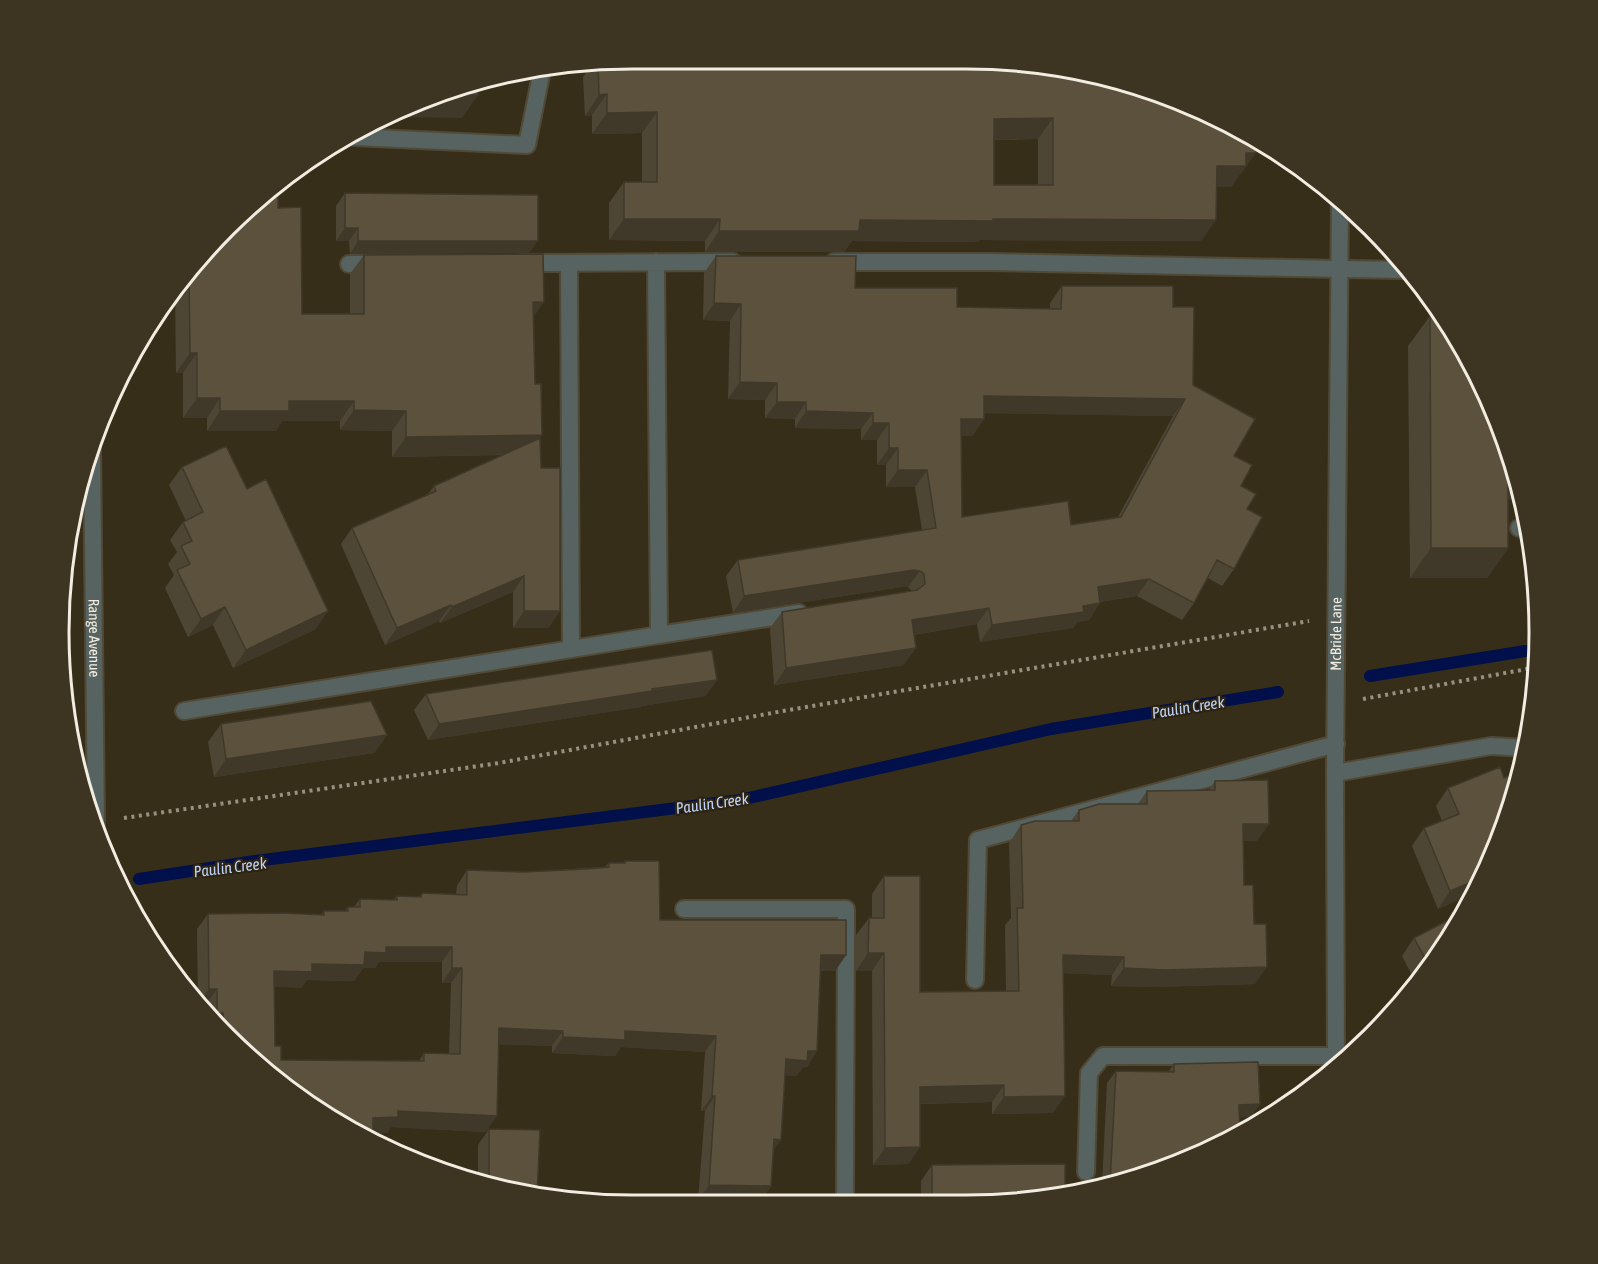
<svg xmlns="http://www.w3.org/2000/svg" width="1598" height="1264" viewBox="0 0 1598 1264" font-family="'Asap Condensed',sans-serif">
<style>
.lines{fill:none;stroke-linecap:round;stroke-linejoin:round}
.stream{stroke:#01104b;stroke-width:12}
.service-casing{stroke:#514936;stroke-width:20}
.minor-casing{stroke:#514936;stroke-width:20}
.tertiary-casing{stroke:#514936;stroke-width:20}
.path{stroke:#989181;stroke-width:4;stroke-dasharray:3 4.5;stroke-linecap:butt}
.service{stroke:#566361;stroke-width:16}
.minor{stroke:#566361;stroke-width:16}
.tertiary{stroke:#566361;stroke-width:16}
.wall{fill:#4e4634;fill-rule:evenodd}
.shaded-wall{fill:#40392a}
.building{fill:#5b513c;stroke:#40392a;stroke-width:1.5;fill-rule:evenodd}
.labels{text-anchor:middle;stroke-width:4.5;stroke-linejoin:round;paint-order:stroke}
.street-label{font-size:15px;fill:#f3ede1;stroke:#2d2411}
.water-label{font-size:16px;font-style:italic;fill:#bfd2f8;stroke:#2d2411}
.rim{fill:none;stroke:#f3ede1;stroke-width:3}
</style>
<rect width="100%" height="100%" fill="#372e1a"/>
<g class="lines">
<path class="stream" d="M1370,676l168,-27
M139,879l116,-18 485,-61 311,-71 227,-37"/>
<g class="service-casing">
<path id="service" d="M349,134l5,3 173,8 15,-75
M656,262l3,373 140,-22
M834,262h156l350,7
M522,263l211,-1
M569,263l2,386
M349,264h30
M1519,528h9
M184,711l475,-76
M1335,773l156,-27 34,2
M684,909h162l-1,292 2,4
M975,980l3,-140 358,-96
M1086,1172l3,-99 14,-17h233"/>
</g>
<g class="minor-casing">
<g id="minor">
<path d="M1340,269l69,1"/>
<path id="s1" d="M1336,1069l-1,-296 5,-573"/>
</g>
</g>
<g class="tertiary-casing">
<g id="tertiary">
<path id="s2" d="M92,450l4,374"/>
</g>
</g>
<path class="path" d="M1363,699l175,-32
M124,818l375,-55 284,-52 526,-90"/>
<use href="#service" class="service"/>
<use href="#minor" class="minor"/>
<use href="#tertiary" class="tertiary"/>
</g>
<path class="wall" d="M632,58l217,9 60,-1 5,-7 89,1 238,114h-1l-9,13h-15l-15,54 -221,-1 -2,2 -126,-1 -8,11h-139v-11l-96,-1v-37l15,-21h18v-49l-50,1v-19l-7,1 -2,-39 8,-11v-2zM1038,139v46h-44v-45z
M345,193l184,60 -179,1 -1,-13h-13v-35z
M278,208l24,106h48v-40l14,-19 170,62 1,67 5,54 1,30 19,143 -12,17h-35v-36l-73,31 -1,-2 -54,24 -44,-101 11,-16 76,-34 6,-8 69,-31 -111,2v-26l-52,-1v-9h-58l-6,10h-69v-13h-24v-45h-7l-1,-80 51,-66z
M716,256l139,32 102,19 93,2v-6l12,-17 111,21 20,78 41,71 13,53 -13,60 -12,17 -14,-8 -14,25 -12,17 -45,-24 -37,6 -11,18 -12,2 -4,6 -93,14 -3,-18 -63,11 -10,30 -130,20 -4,-57 12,-16 130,-21 -4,-4h-6l-169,26 -7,-37 12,-16 184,-30 -7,-43h-29v-22h-9v-25h-16v-11l-66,-1v-9l-30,-1v-18l-37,-1 2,-78 -27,-1 1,-47zM984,413l189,3 -55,101 -47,8 -109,-8 -1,-81h11l12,-17z
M1430,316l91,183h-13v49l-21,30h-77l-2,-232z
M182,467l65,22 69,140 -83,39 -20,-43 -25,12 -23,-49 9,-13 -6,-11 9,-12 -7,-12 13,-18 3,-1 -17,-36z
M717,680l-12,16 -63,10 -2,1 -212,33 -14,-30 12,-16z
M221,724l166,11 -13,18 -160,24 -6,-35z
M1504,778l-24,107 -4,7 -38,17 -26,-63 12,-18 18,-7 -6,-15 12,-18z
M1215,781l42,60h-14l1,44 11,99 -102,3 -42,-1 1,-11 -49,-2 -10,140 -61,1v-12l-72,2v43l-12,17 -35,1 -1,-194h-16v-36l13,-17h3v-24l12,-18 36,116 86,-1 -1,-66 6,-7 -2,-75 12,-18 50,-4 8,-11 59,-6 9,-13 62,-1z
M625,861l35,59 186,35 -11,16h-15l-3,80 -10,16h-4l-7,9 -11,-1 -11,75 -3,36 -11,16 -62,-1 7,-90h-4l4,-59 -84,-5 -6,9 -63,-3v-7l-54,-2 -12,88 -95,-5 -4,6h-14l-60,-24 -107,-94v-11h-8l-1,-75 11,-15 113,1 3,-4h21l3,-4h6l6,-8 34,1 3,-4 22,1 3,-4 34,1 1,-8 10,-16 56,2 82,-5 4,-4h15zM379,962h63v21h9l-2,71 -25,-1 -5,8 -138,-1 -6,-14 -1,-60 27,2 6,-8 47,1 9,-13h12z
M1463,914l-42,67 -4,4 -15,-29 12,-18z
M1174,1064l86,40 -9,13h-11l-90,58 -48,10 5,-102 9,-12 52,1z
M489,1129l31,66 -42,-13v-37z
M932,1165l72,39 -83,1v-24z"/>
<path class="shaded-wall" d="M444,94l34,1 -16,23 -72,-1z
M607,94l-15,21 -7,1 14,-21z
M657,112l-15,21 -50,1 15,-21z
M1053,118l-15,21 -59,1 15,-21z
M1246,153h10l-15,21h-1l-9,13h-29l15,-21z
M624,219h96l-15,22 -96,-1z
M993,219l223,1 -15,21 -221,-1 -2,2 -126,-1 -8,11h-139l14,-21 141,-11z
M345,228h13l-9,13h-13z
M358,241h180l-9,12 -179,1z
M533,302h11l-14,20z
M714,303l27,1 -11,17 -27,-1z
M190,353h7l-14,20h-7z
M740,382l37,1 -12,17 -37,-1z
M984,396l201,3 -12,17 -201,-3z
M197,398h23l-13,20h-24z
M289,401h65l-14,20h-58l-6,10h-69l13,-20z
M777,402h29l-11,17 -30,-1z
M354,410l52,1 -14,20 -52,-1z
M806,411l67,2 -12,16 -66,-1z
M961,419h23l-12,17h-23z
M873,423h16l-12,17h-16z
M542,435l-14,19 -136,3 14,-20z
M889,448h9l-12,17h-9z
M1508,469h6l7,30h-35z
M898,470h29l-12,17h-29z
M1431,548h77l-21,30h-77z
M914,570l6,1 -12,16h-6l-169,26 11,-17z
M524,576l-11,16 -73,31 12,-16z
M1149,579l-12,17 -51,8 12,-17z
M1100,603l-11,17 -12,2 -4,6 -93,14 12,-17 91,-19z
M451,605l-12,16 -54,24 12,-17z
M225,607l-12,18 -25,12 13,-18z
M989,608l-12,16 -77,13 12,-17z
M328,611l-12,18 -83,39 13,-18z
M524,611h36l-12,17h-35z
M916,648l-12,17 -130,20 12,-17z
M717,680l-12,16 -63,10 -2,1 -212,33 11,-16z
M387,735l-13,18 -160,24 12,-18z
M1243,824h26l-12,17h-27z
M1484,877l-4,8 -4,7 -38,17 12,-18z
M386,947h66l-10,15h-63l-4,6h-12l-9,13 -47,-1 -6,8 -38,-2 11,-15 38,-7z
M868,953h16l-12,18h-16z
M821,955h25l-11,16h-25z
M1063,955l61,2 -12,18 -61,-2z
M1267,967l-12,17 -102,3 -42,-1 13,-18z
M452,968h10l-11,15h-9z
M209,989h8l-11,15h-8z
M217,1013h6l-8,10 -3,-3z
M499,1028l64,3 -11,15 -64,-2z
M625,1031l91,5 -11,16 -84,-5 -6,9 -63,-3 11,-16z
M808,1051h9l-10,16h-4l-7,9 -21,-1 11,-16z
M1004,1085l-12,17 -85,2 13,-17z
M712,1096h3l-10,15h-4z
M1065,1096l-12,17 -61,1 12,-17z
M1260,1104l-9,13 -21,1 9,-13z
M398,1111l99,5 -11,16 -95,-5 -4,6 -25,1 11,-16z
M774,1139l7,1 -11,15z
M920,1147l-12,17 -35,1 12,-17z
M709,1185l62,1 -11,16 -62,-1z
M932,1201h23l-2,3h-23z"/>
<path class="building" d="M632,58l217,1v8l70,-1v-7l84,1 148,29 105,56v8h-10v13h-29l-1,54 -223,-1v2l-133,-1 -1,11h-140l1,-12h-96v-37h33v-70l-50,1v-19l-8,1 -1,-32zM1053,118v67h-59v-66z
M478,80v15l-34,-1z
M345,193l193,2v46h-180v-13h-13z
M265,197h13v11l23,-1 1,107h62v-59l179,-1 1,48h-11l2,82h6l1,51 -136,2v-26l-52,-1v-9h-65v10h-69v-13h-23v-45h-7l-1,-78 37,-48z
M716,256h140l-1,32h102v19l104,2 1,-23h111v21h21l-1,78 62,34 -21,37 18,9 -11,21 15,8 -9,15 15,8 -28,52 -17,-9 -23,43 -45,-24 -51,8 2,16 -17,3 1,6 -92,13 -3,-17 -77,12 4,28 -130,20 -4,-56 135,-22 8,-6 -1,-10 -4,-3 -6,-1 -170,26 -6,-36 198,-32 -9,-58h-29v-22h-9v-25h-16v-10l-67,-2v-9h-29v-19l-37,-1 1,-78 -27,-1zM984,396l201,3 -64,118 -50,8 -3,-24 -106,16 -1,-98h23z
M1441,315l21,30 47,102 5,22h-6v79h-77l-1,-232z
M540,438l1,30h19v143h-36v-35l-72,31 -1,-2 -54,23 -45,-100 84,-37 -2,-5z
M226,446l21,43 19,-10 62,132 -82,39 -21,-43 -24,12 -24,-49 13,-6 -9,-18 11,-5 -9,-19 20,-10 -21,-45z
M712,650l5,30 -65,9v2l-213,33 -13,-30z
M371,701l16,34 -161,24 -5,-35z
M1500,767l4,11 18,-7 -2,9 -36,97 -34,14 -26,-63 35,-14 -11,-26z
M1268,780l1,44h-26l1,61h9l1,39h12l1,43 -102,3 -41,-2v-11l-61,-2 2,141 -61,1v-12l-84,2v60l-35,1 -1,-195h-16l1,-35h15v-42h36v116l99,-1 -2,-83h6l-2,-83 14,-4h44v-11l20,-6h48v-13h3l65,-1v-9z
M625,861h34l1,59h186v35h-25l-4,96h-9l-1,10 -21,-2 -5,81 -7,-1 -3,47 -62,-1 6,-89h-3l4,-60 -91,-5v9l-62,-3v-6l-64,-3 -2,88 -99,-5v6l-25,1v23l-60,-32 -90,-79v-17h-6v-24h-8l-1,-75 75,-1 41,2v-4h24v-4h12v-8l37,1v-4l24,1 1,-4 45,2v-25l56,2 63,-3 23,-2v-4h16zM386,947h66v21h10l-2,86 -36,-1v8l-143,-1v-14h-6l-1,-75 38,1v-8l52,1 1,-13 21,1z
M1462,913l1,1 -33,53 -16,-29z
M1258,1062l2,42 -21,1 1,29 -4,2h-4v2l-82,37 -40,8 6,-112 58,1v-8z
M489,1129l51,1 -3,66 -17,-1 -39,-12v-3h8z
M1065,1164v28l-61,12h-49v-3h-23v-36z"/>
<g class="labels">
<g class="street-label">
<text dy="5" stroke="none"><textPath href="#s1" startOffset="435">McBride Lane</textPath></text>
<text dy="5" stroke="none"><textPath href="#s2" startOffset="188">Range Avenue</textPath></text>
</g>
<g class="water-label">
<text transform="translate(1188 707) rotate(-9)" y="6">Paulin Creek</text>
<text transform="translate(712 803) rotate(-8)" y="6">Paulin Creek</text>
<text transform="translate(230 867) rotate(-7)" y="6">Paulin Creek</text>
</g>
</g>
<path d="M0 0H1598V1264H0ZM632 69H966A563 563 0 0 1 1529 632V632A563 563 0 0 1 966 1195H632A563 563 0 0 1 69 632V632A563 563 0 0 1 632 69Z" fill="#3d3422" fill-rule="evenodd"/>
<path class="rim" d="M632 69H966A563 563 0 0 1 1529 632V632A563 563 0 0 1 966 1195H632A563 563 0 0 1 69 632V632A563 563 0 0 1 632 69Z"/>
</svg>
